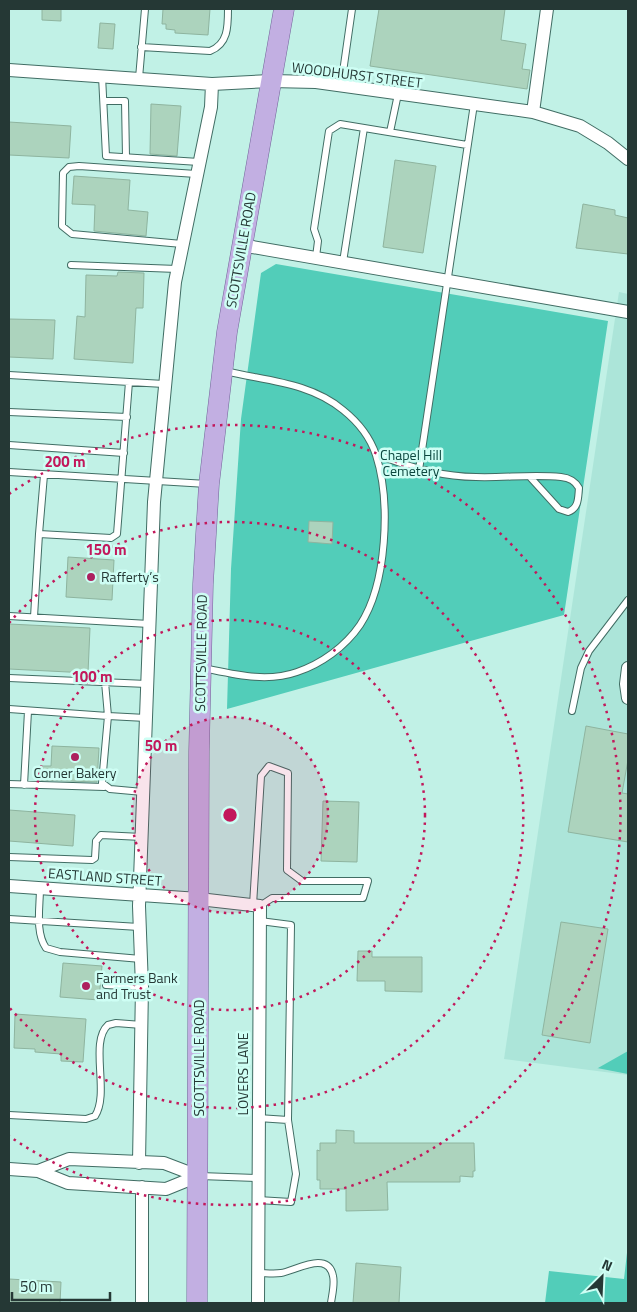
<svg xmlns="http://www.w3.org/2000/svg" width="637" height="1312" viewBox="0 0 637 1312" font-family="'Titillium Web',sans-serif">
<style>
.built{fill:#ace5d9}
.green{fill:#52cdb9}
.building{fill:#acd3bd;stroke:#8eb49f}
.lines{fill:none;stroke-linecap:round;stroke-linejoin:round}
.lane-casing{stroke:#416d64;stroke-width:8}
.street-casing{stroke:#416d64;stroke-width:14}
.primary-casing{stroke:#716398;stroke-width:21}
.lane{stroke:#fff;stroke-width:6}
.street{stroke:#fff;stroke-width:12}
.primary{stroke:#c2afe2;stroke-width:20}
.ring{fill:none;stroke:#c2185b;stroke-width:2.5;stroke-dasharray:2.5 5}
.poi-dot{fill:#ad205e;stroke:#cefef4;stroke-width:2}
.labels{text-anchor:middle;stroke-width:5;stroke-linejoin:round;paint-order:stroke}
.street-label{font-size:14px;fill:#253835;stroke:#cefef4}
.park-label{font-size:14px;fill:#0c473f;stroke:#cefef4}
.poi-label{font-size:14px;fill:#253835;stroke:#cefef4;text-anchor:start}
.centre{fill:#c2185b;stroke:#cefef4;stroke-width:2.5}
.ring-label{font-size:15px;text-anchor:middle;font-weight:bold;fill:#c2185b;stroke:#cefef4;stroke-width:5;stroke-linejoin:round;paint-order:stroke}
</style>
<rect width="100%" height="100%" fill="#c1f1e6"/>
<path class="built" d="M619,292l9,2v781l-124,-16z"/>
<path class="green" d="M276,264l332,57 -44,294 -337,94 4,-140 10,-150 20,-146z
M628,1051v23l-31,-6h1z
M628,1244v59h-83l4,-32 75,8z"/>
<path class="building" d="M42,9h19v12l-19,-1z
M163,9h47l-2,26 -33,-2v-3l-9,-1v-5h-4z
M379,9h126l-4,31 25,4 -4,25 8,1 -3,19 -157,-23z
M100,23l15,1 -2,25 -15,-1z
M151,104l30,2 -4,50 -27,-2z
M9,122l62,4 -2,32 -60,-3z
M395,160l41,6 -13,87 -40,-6z
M74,176l56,4 -2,30 20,2 -2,24 -52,-5 1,-26 -23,-1z
M583,204l32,6v5l13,3v36l-52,-6z
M118,272l26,1 -1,35h-7l-3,55 -59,-4 3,-43 8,1 1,-42 31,1z
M9,319l46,1 -2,39 -44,-2z
M309,521l24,1 -1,22 -24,-2z
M68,557l46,3 -2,40 -46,-3z
M9,624l81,4 -2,45 -79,-4z
M586,726l42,8v26l-6,33 6,1v48l-60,-10z
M52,746l47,2 -2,34 -58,-2 1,-14h11z
M323,801l36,1 -2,60 -36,-1z
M9,810l66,5 -2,31 -64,-5z
M561,922l47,7 -18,114 -48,-8z
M358,951h14v6h50v35l-37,-1v-10h-28z
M63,963l39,3 -3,34 -39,-3z
M15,1014l71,5 -3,43 -22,-1v-7l-26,-2v-3l-21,-1z
M336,1130l18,1v12h120l1,28h-2v6l-13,-1v6h-73l1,28 -42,1v-22h-26v-9h-3v-30l3,1v-8h16z
M356,1263l45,4 -2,36h-46z
M9,1279l52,3 -1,21h-51z"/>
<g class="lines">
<g class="lane-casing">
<path id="lane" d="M141,47l69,4c18,-7 18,-24 18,-42
M102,76l4,80 93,6
M139,78l6,-69
M341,86l11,-77
M104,101h21l1,56
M390,132l8,-38
M182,244l-110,-10 -10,-8 1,-53 6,-6 10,-1 117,8
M316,257l2,-16 -4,-12 15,-98 11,-7 127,21
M343,262l21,-134
M71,265l106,4
M9,375l155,9
M9,412l118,5
M9,445l115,8
M376,454c32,13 65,23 100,23 28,1 57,-3 85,0 9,1 14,4 18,11 -1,10 0,20 -11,24l-9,-3 -29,-32
M419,470l55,-366
M9,472l198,12
M39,534l5,-59
M9,616l140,8
M34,617l5,-83 72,4 6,-4 12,-152
M203,668c30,6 63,15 94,4 24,-8 48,-25 63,-47 27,-41 31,-123 16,-170 -6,-18 -18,-33 -33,-45 -34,-28 -77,-29 -118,-39
M9,678l138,6
M9,709l99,7 -3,-34
M572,711l9,-43 8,-17 39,-51
M9,784l95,3
M24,785l4,-74
M143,792l-33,-3 -8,-6 6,-67 38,2
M9,857l83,3 3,-2 1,-17 5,-6 41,2
M40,888c0,19 -5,44 6,60l14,4 81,7
M253,905l8,-129 8,-10 19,7 -1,97 15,11h66l-5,17h-91l-12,8
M9,919l130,8
M106,985l36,2
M9,1115l77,4 9,-3c15,-23 -6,-74 13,-91l8,-2 26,2
M258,1118l30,2
M200,1176l58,2
M258,1200l33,2 5,-28 -8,-54 3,-195 -31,-4
M258,1273c7,0 16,1 23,0 14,-2 47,-23 52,3 2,8 -1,19 -2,27"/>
</g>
<g class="street-casing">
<path id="street" d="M9,70l203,14 59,-3 45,1 217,30 47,14 28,17 20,16
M533,112l14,-103
M241,245l387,67
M628,668l-2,16 2,14
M9,886l190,13 61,7 -2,397
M139,1163l3,-176 -3,-81 15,-404 21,-220 36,-175 1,-23
M9,1169l29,2 30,12 98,6 32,-13
M38,1171l31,-12 95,4 34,13
M142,1187v116"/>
</g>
<g class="primary-casing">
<path id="primary" d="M197,1303l2,-552 4,-167 6,-100 18,-152 57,-323"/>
</g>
<use href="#lane" class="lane"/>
<use href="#street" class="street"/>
<use href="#primary" class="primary"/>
</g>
<circle cx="230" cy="815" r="98" fill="#c2185b" fill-opacity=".12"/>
<g class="ring">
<circle cx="230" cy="815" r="98"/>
<circle cx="230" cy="815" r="195"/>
<path d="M9 623A293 293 0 1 1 9 1007"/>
<path d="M9 494A390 390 0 1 1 9 1136"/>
</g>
<g class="poi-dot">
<circle cx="91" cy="577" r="5"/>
<circle cx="75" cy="757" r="5"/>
<circle cx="86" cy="986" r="5"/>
</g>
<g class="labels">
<g class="street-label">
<text transform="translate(357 75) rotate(7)" y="5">WOODHURST STREET</text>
<text transform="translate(241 250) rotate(-80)" y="5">SCOTTSVILLE ROAD</text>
<text transform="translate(201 653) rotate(-89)" y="5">SCOTTSVILLE ROAD</text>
<text transform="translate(105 877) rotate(4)" y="5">EASTLAND STREET</text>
<text transform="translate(199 1058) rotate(-90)" y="5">SCOTTSVILLE ROAD</text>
<text transform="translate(243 1074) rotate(-90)" y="5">LOVERS LANE</text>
</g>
<g class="park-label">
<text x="411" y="460">Chapel Hill<tspan x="411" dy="16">Cemetery</tspan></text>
</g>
<g class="poi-label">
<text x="101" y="582">Rafferty’s</text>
<text x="75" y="778" text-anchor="middle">Corner Bakery</text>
<text x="96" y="983">Farmers Bank<tspan x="96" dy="16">and Trust</tspan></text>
</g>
</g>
<circle cx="230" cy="815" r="8" class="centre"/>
<g class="ring-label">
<text x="65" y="467">200 m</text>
<text x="106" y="555">150 m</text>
<text x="92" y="682">100 m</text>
<text x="161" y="751">50 m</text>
</g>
<rect width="637" height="1312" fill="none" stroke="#253835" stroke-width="20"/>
<g transform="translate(602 1277) rotate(24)" stroke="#cefef4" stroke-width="4" paint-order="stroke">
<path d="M0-4L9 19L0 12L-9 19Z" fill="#253835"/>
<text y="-8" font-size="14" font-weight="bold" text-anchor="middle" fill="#253835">N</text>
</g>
<path d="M12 1292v8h98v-8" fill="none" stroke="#253835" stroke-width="2.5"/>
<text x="20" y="1292" font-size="15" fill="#253835" stroke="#cefef4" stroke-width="4" paint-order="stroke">50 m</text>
</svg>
